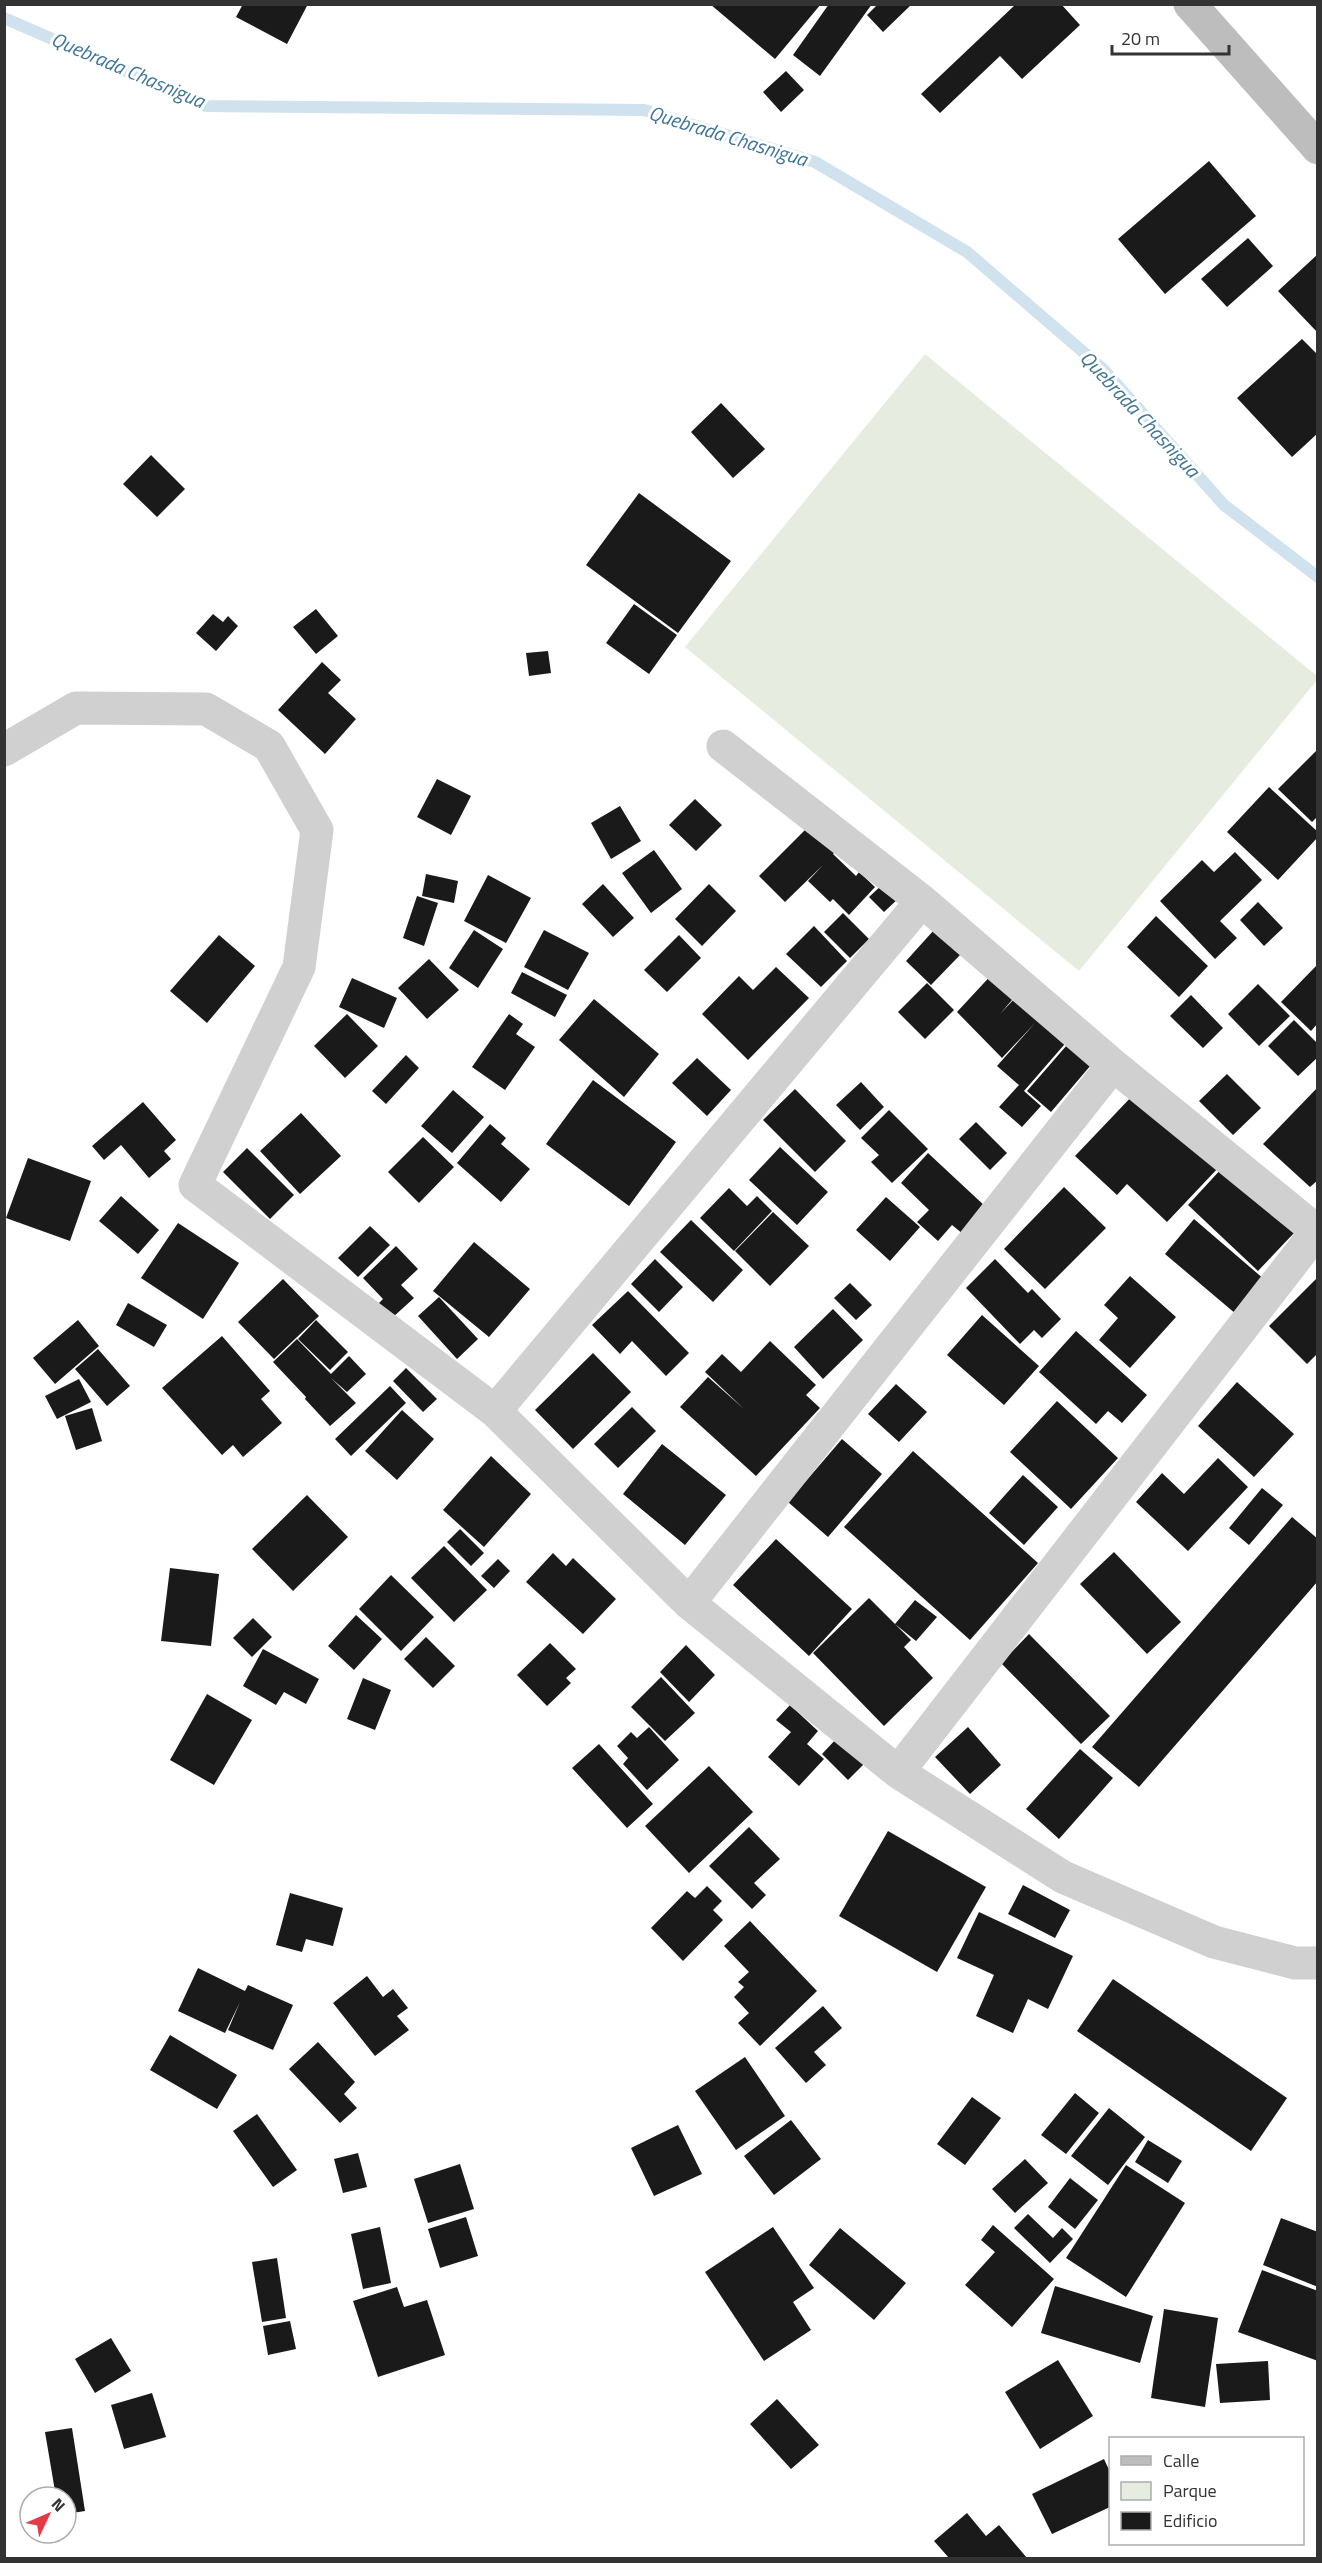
<svg xmlns="http://www.w3.org/2000/svg" width="1322" height="2563" viewBox="0 0 1322 2563" font-family="'Titillium Web',sans-serif">
<style>
.green{fill:#e6ecdf}
.lines{fill:none;stroke-linecap:round;stroke-linejoin:round}
.stream{stroke:#cfe2ee;stroke-width:12}
.building{fill:#1a1a1a}
.street{stroke:#d0d0d0;stroke-width:33}
.secondary{stroke:#bdbdbd;stroke-width:33}
.labels{text-anchor:middle;stroke-width:6;stroke-linejoin:round;paint-order:stroke}
.water-label{font-size:20px;font-style:italic;fill:#3f7597;stroke:#fff}
</style>
<rect width="100%" height="100%" fill="#fff"/>
<path class="green" d="M925,354l392,322v4l-238,291 -394,-324z"/>
<g class="lines">
<path class="stream" d="M4,18l202,88 438,4 171,52 152,90 136,117 121,136 94,72"/>
</g>
<path class="building" d="M243,4h65l-21,40 -51,-27z
M710,4l83,1 28,-1 -46,55z
M829,4h43l-52,72 -27,-21z
M878,4h34l-29,28 -16,-17z
M1016,4h45l19,21 -58,54 -22,-23 -60,57 -19,-19z
M786,71l18,19 -23,22 -18,-20z
M1209,161l47,55 -91,78 -47,-55z
M1248,238l25,28 -46,41 -26,-28z
M1318,254v79l-40,-42z
M1302,339l16,16v78l-26,24 -55,-59z
M721,403l44,46 -32,29 -42,-46z
M151,455l34,34 -28,28 -34,-33z
M639,493l92,68 -53,72 -92,-68z
M634,604l43,31 -28,39 -43,-31z
M316,609l22,27 -22,18 -23,-27z
M213,614l10,8 5,-6 10,10 -22,25 -20,-18z
M548,651l3,22 -22,3 -3,-23z
M322,662l19,18 -13,13 28,26 -31,35 -47,-44z
M1316,751l2,65 -6,6 -34,-33z
M437,779l34,17 -20,39 -34,-18z
M1269,787l49,45v5l-40,43 -51,-48z
M695,799l27,26 -26,26 -27,-26z
M620,806l21,35 -30,18 -20,-36z
M811,824l26,26 -4,4 23,22 3,-4 16,15 -26,28 -16,-16 -3,3 -22,-21 15,-16 -38,37 -26,-26z
M654,850l28,39 -31,24 -29,-40z
M1235,852l27,28 -42,41 17,17 -22,21 -55,-58 42,-41 12,12z
M426,874l32,7 -4,22 -32,-7z
M488,875l43,23 -25,45 -42,-22z
M884,883l15,15 -15,14 -15,-15z
M603,884l31,34 -21,19 -31,-33z
M709,884l27,27 -34,35 -27,-27z
M417,896l21,7 -14,43 -21,-8z
M1258,902l25,26 -19,18 -24,-26z
M843,913l26,26 -19,19 -26,-26z
M1156,916l52,50 -29,31 -52,-50z
M814,926l33,35 -26,26 -35,-33z
M474,930l29,19 -25,39 -29,-20z
M544,930l45,23 -21,37 -44,-23z
M934,930l26,25 -29,30 -25,-24z
M219,935l36,31 -48,57 -37,-32z
M679,935l22,23 -34,34 -23,-22z
M429,959l30,31 -32,29 -29,-31z
M1318,964v59l-7,8 -30,-29z
M776,967l33,31 -61,62 -46,-46 37,-38 14,14z
M995,971l23,22 -18,21 17,-18 53,42 -46,53 17,15 -19,21 -23,-20 20,-22 -22,-19 38,-43 -33,35 -45,-46z
M522,972l45,23 -12,22 -44,-24z
M352,978l45,20 -13,30 -45,-21z
M927,983l27,27 -29,29 -27,-27z
M1258,984l32,32 -31,30 -31,-32z
M1191,995l32,33 -20,20 -33,-32z
M594,999l65,55 -35,43 -65,-57z
M347,1014l31,32 -33,32 -31,-32z
M509,1014l14,10 -7,10 19,13 -30,43 -33,-23z
M1294,1020l24,24v13l-20,19 -30,-30z
M1067,1045l24,20 -40,47 -24,-21z
M406,1055l13,13 -33,36 -14,-13z
M697,1058l34,32 -24,26 -35,-33z
M1227,1074l34,34 -28,27 -34,-34z
M593,1080l83,62 -47,64 -83,-62z
M861,1082l23,25 -24,23 -24,-25z
M1318,1087v93l-8,7 -47,-43z
M795,1089l51,52 -31,31 -52,-52z
M453,1090l31,27 -32,36 -31,-27z
M1135,1093l84,74 -52,55 -40,-38 -10,11 -42,-39z
M143,1102l33,38 -12,11 7,8 -22,19 -28,-33 -17,15 -12,-14z
M889,1110l39,39 -36,34 -21,-21 8,-7 -18,-17z
M301,1113l40,43 -41,38 -40,-43z
M976,1122l31,31 -17,17 -31,-31z
M490,1124l16,14 -5,6 29,25 -29,33 -44,-39z
M423,1137l31,30 -35,36 -31,-31z
M780,1147l48,45 -31,33 -48,-45z
M247,1148l47,47 -24,24 -47,-47z
M928,1153l59,55 -24,26 -11,-9 -14,16 -21,-19 12,-12 -28,-27z
M28,1158l63,23 -21,60 -64,-23z
M1223,1167l71,66 -36,38 -70,-66z
M1064,1187l42,41 -61,61 -41,-40z
M729,1188l18,18 10,-10 15,15 -38,40 -34,-33z
M121,1196l38,34 -21,24 -39,-33z
M886,1197l34,30 -30,34 -34,-31z
M773,1212l36,34 -39,40 -35,-35z
M1194,1219l71,61 -29,34 -71,-60z
M691,1220l52,50 -30,32 -53,-50z
M178,1223l61,40 -36,56 -62,-41z
M370,1226l20,19 -32,32 -20,-19z
M474,1242l56,47 -41,48 -56,-46z
M396,1246l22,23 -17,16 13,13 -22,20 -14,-14 5,-5 -20,-21z
M655,1259l28,28 -24,25 -28,-28z
M995,1259l33,34 4,-4 29,30 -19,19 -8,-8 -14,14 -54,-56z
M1130,1276l46,41 -46,51 -31,-28 19,-22 -14,-13z
M1318,1277v76l-11,11 -38,-38z
M283,1279l36,37 -45,43 -36,-37z
M850,1283l22,22 -16,15 -22,-22z
M628,1291l61,62 -23,23 -34,-35 -12,13 -28,-29z
M439,1297l39,42 -21,20 -39,-43z
M128,1303l39,22 -13,22 -38,-22z
M833,1309l30,31 -40,39 -29,-32z
M982,1315l57,51 -35,39 -57,-50z
M78,1320l21,26 -44,38 -22,-26z
M316,1320l32,32 -18,18 -32,-31z
M1076,1331l71,64 -25,28 -14,-12 -12,13 -57,-52z
M222,1336l48,55 -9,8 21,24 -39,34 -10,-12 -11,10 -60,-67z
M297,1339l34,35 18,-18 17,18 -19,18 -16,-14 25,25 -26,23 -25,-27 1,-2 -33,-35z
M770,1341l46,44 -10,10 14,13 -64,68 -76,-69 28,-30 36,32 -39,-37 17,-18 19,18z
M98,1349l32,37 -23,20 -32,-37z
M593,1353l38,39 -58,57 -38,-39z
M406,1368l31,31 -14,13 -30,-31z
M79,1379l12,23 -34,17 -12,-23z
M1237,1382l57,52 -40,43 -56,-51z
M896,1384l31,28 -28,30 -31,-28z
M390,1386l16,17 -55,53 -16,-17z
M1057,1401l61,57 -47,51 -61,-57z
M632,1407l24,24 -38,37 -24,-24z
M92,1408l10,33 -26,9 -11,-34z
M402,1410l32,29 -37,41 -32,-29z
M842,1439l40,35 -54,63 -40,-35z
M662,1444l64,51 -41,50 -62,-51z
M913,1451l125,112 -68,77 -126,-113z
M491,1456l40,38 -47,53 -41,-37z
M1218,1458l30,29 -60,64 -52,-49 26,-29 22,21z
M1023,1475l35,32 -34,38 -35,-32z
M1262,1488l21,17 -34,40 -20,-17z
M307,1495l41,42 -55,54 -41,-42z
M1292,1517l26,22v42l-179,206 -47,-40z
M460,1529l24,24 -13,13 -24,-24z
M776,1539l76,70 -43,47 -76,-71z
M444,1546l43,44 -33,32 -43,-44z
M1114,1552l67,70 -34,32 -67,-70z
M553,1553l13,13 7,-8 43,41 -33,35 -57,-52z
M498,1559l12,12 -16,17 -13,-12z
M170,1568l49,6 -8,72 -50,-5z
M391,1575l43,42 -33,34 -42,-42z
M869,1598l42,42 -7,7 29,31 -49,48 -71,-73z
M915,1600l22,17 -21,24 -21,-17z
M356,1615l26,24 -28,31 -26,-24z
M253,1618l19,19 -20,20 -19,-19z
M1029,1634l81,82 -29,28 -80,-81z
M426,1637l29,29 -22,22 -29,-29z
M550,1643l26,26 -10,9 5,5 -24,23 -30,-31z
M686,1645l29,30 -26,27 -29,-30z
M263,1649l56,30 -13,25 -22,-12 -8,13 -33,-19z
M661,1677l34,36 -30,28 -34,-34z
M363,1678l28,12 -16,40 -28,-11z
M207,1694l45,26 -38,65 -44,-25z
M790,1705l28,26 -11,13 17,15 -25,27 -31,-29 23,-25 -15,-12z
M649,1727l30,33 -32,30 -24,-26 5,-6 -11,-12 14,-14 6,6z
M968,1727l33,38 -31,29 -35,-37z
M838,1737l27,26 -17,17 -26,-26z
M599,1744l54,60 -26,24 -55,-60z
M1080,1749l33,29 -54,61 -33,-30z
M709,1766l44,46 -64,61 -44,-47z
M749,1827l31,32 -26,24 12,12 -14,14 -43,-43z
M888,1831l98,56 -49,85 -98,-56z
M1023,1885l47,25 -15,28 -47,-24z
M707,1886l15,15 -9,9 10,10 -40,41 -32,-33 36,-37 8,7z
M290,1893l53,15 -10,38 -27,-7 -4,13 -26,-7z
M979,1912l94,44 -25,53 -20,-10 -15,34 -37,-17 18,-41 -37,-17z
M750,1921l67,70 -57,55 -22,-23 11,-10 -15,-16 10,-10 -6,-5 11,-10 -25,-26z
M198,1968l47,23 3,-6 45,20 -20,45 -45,-20 12,-28 -15,31 -47,-22z
M367,1976l16,21 10,-8 15,19 -11,8 12,14 -34,26 -42,-53z
M1113,1979l174,119 -36,53 -174,-120z
M823,2006l19,22 -28,24 12,13 -20,18 -31,-35z
M170,2035l67,40 -20,34 -67,-39z
M318,2042l37,40 -11,12 13,14 -17,15 -51,-54z
M745,2057l40,59 -49,34 -41,-59z
M1075,2093l24,20 -33,41 -25,-19z
M972,2097l29,21 -36,47 -28,-21z
M1109,2108l36,29 -37,48 -37,-29z
M257,2114l40,56 -24,17 -40,-56z
M791,2120l30,39 -47,36 -30,-39z
M678,2125l24,49 -48,22 -23,-48z
M1148,2140l34,21 -14,22 -33,-21z
M358,2153l9,34 -24,6 -9,-34z
M1025,2159l23,24 -33,30 -23,-24z
M460,2164l14,45 -46,14 -14,-44z
M1126,2165l59,38 -59,94 -60,-39z
M1070,2178l28,22 -23,29 -27,-22z
M1028,2214l25,24 9,-10 11,11 -23,24 -36,-35z
M466,2217l12,39 -38,12 -12,-39z
M1281,2218l37,14v55l-55,-22z
M993,2225l61,54 -42,48 -47,-42 30,-33 -14,-12z
M380,2227l11,56 -28,6 -12,-55z
M773,2227l41,61 -21,14 18,28 -47,31 -59,-89z
M840,2228l66,55 -32,37 -65,-55z
M277,2258l9,60 -24,4 -10,-60z
M1262,2270l56,21v70l-80,-29z
M1055,2286l98,30 -13,47 -99,-30z
M397,2287l7,20 23,-7 18,55 -67,22 -25,-76z
M1164,2309l54,9 -13,89 -54,-9z
M290,2321l6,28 -28,6 -5,-29z
M111,2338l20,33 -36,22 -20,-34z
M1058,2360l35,56 -53,33 -35,-57z
M1268,2361l2,39 -50,3 -4,-39z
M152,2393l14,44 -42,12 -13,-44z
M777,2399l42,46 -28,24 -41,-45z
M72,2428l13,83 -19,3v-17h-10l-11,-65z
M1104,2459l6,13v35l-58,27 -20,-40z
M967,2513l19,23 13,-11 28,33h-78l-15,-17z"/>
<g class="lines">
<path class="street" d="M723,746l199,155 191,164 205,167
M4,750l72,-42 130,1 63,37 48,84 -18,137 -104,218 300,226 194,192 209,169 165,105 151,65 81,21h23
M495,1411l427,-510
M689,1603l424,-538
M898,1772l419,-541"/>
<path class="secondary" d="M1190,4l128,144"/>
</g>
<g class="labels">
<g class="water-label">
<text transform="translate(128 70) rotate(23)" y="7">Quebrada Chasnigua</text>
<text transform="translate(728 136) rotate(17)" y="7">Quebrada Chasnigua</text>
<text transform="translate(1140 414) rotate(47)" y="7">Quebrada Chasnigua</text>
</g>
</g>
<rect width="1322" height="2563" fill="none" stroke="#333333" stroke-width="12"/>
<rect x="1109" y="2437" width="195" height="108" fill="#ffffff" stroke="#adadad" stroke-width="1.5"/>
<rect x="1121" y="2456" width="30" height="9" fill="#bdbdbd" stroke="#adadad" stroke-width="1.5"/>
<text x="1163" y="2467" font-size="18" fill="#333333">Calle</text>
<rect x="1121" y="2482" width="30" height="18" fill="#e6ecdf" stroke="#adadad" stroke-width="1.5"/>
<text x="1163" y="2497" font-size="18" fill="#333333">Parque</text>
<rect x="1121" y="2512" width="30" height="18" fill="#1a1a1a" stroke="#adadad" stroke-width="1.5"/>
<text x="1163" y="2527" font-size="18" fill="#333333">Edificio</text>
<g transform="translate(48 2515) rotate(46)"><circle r="28" fill="#ffffff" stroke="#adadad" stroke-width="1.5"/>
<path d="M0-4.5L10 22L0 15L-10 22Z" fill="#e63946"/>
<text y="-9" font-size="16" font-weight="bold" text-anchor="middle" fill="#333333">N</text>
</g>
<path d="M1112 45v9h117v-9" fill="none" stroke="#333333" stroke-width="3"/>
<text x="1121" y="45" font-size="18" fill="#333333" stroke="#ffffff" stroke-width="4.5" paint-order="stroke">20 m</text>
</svg>
